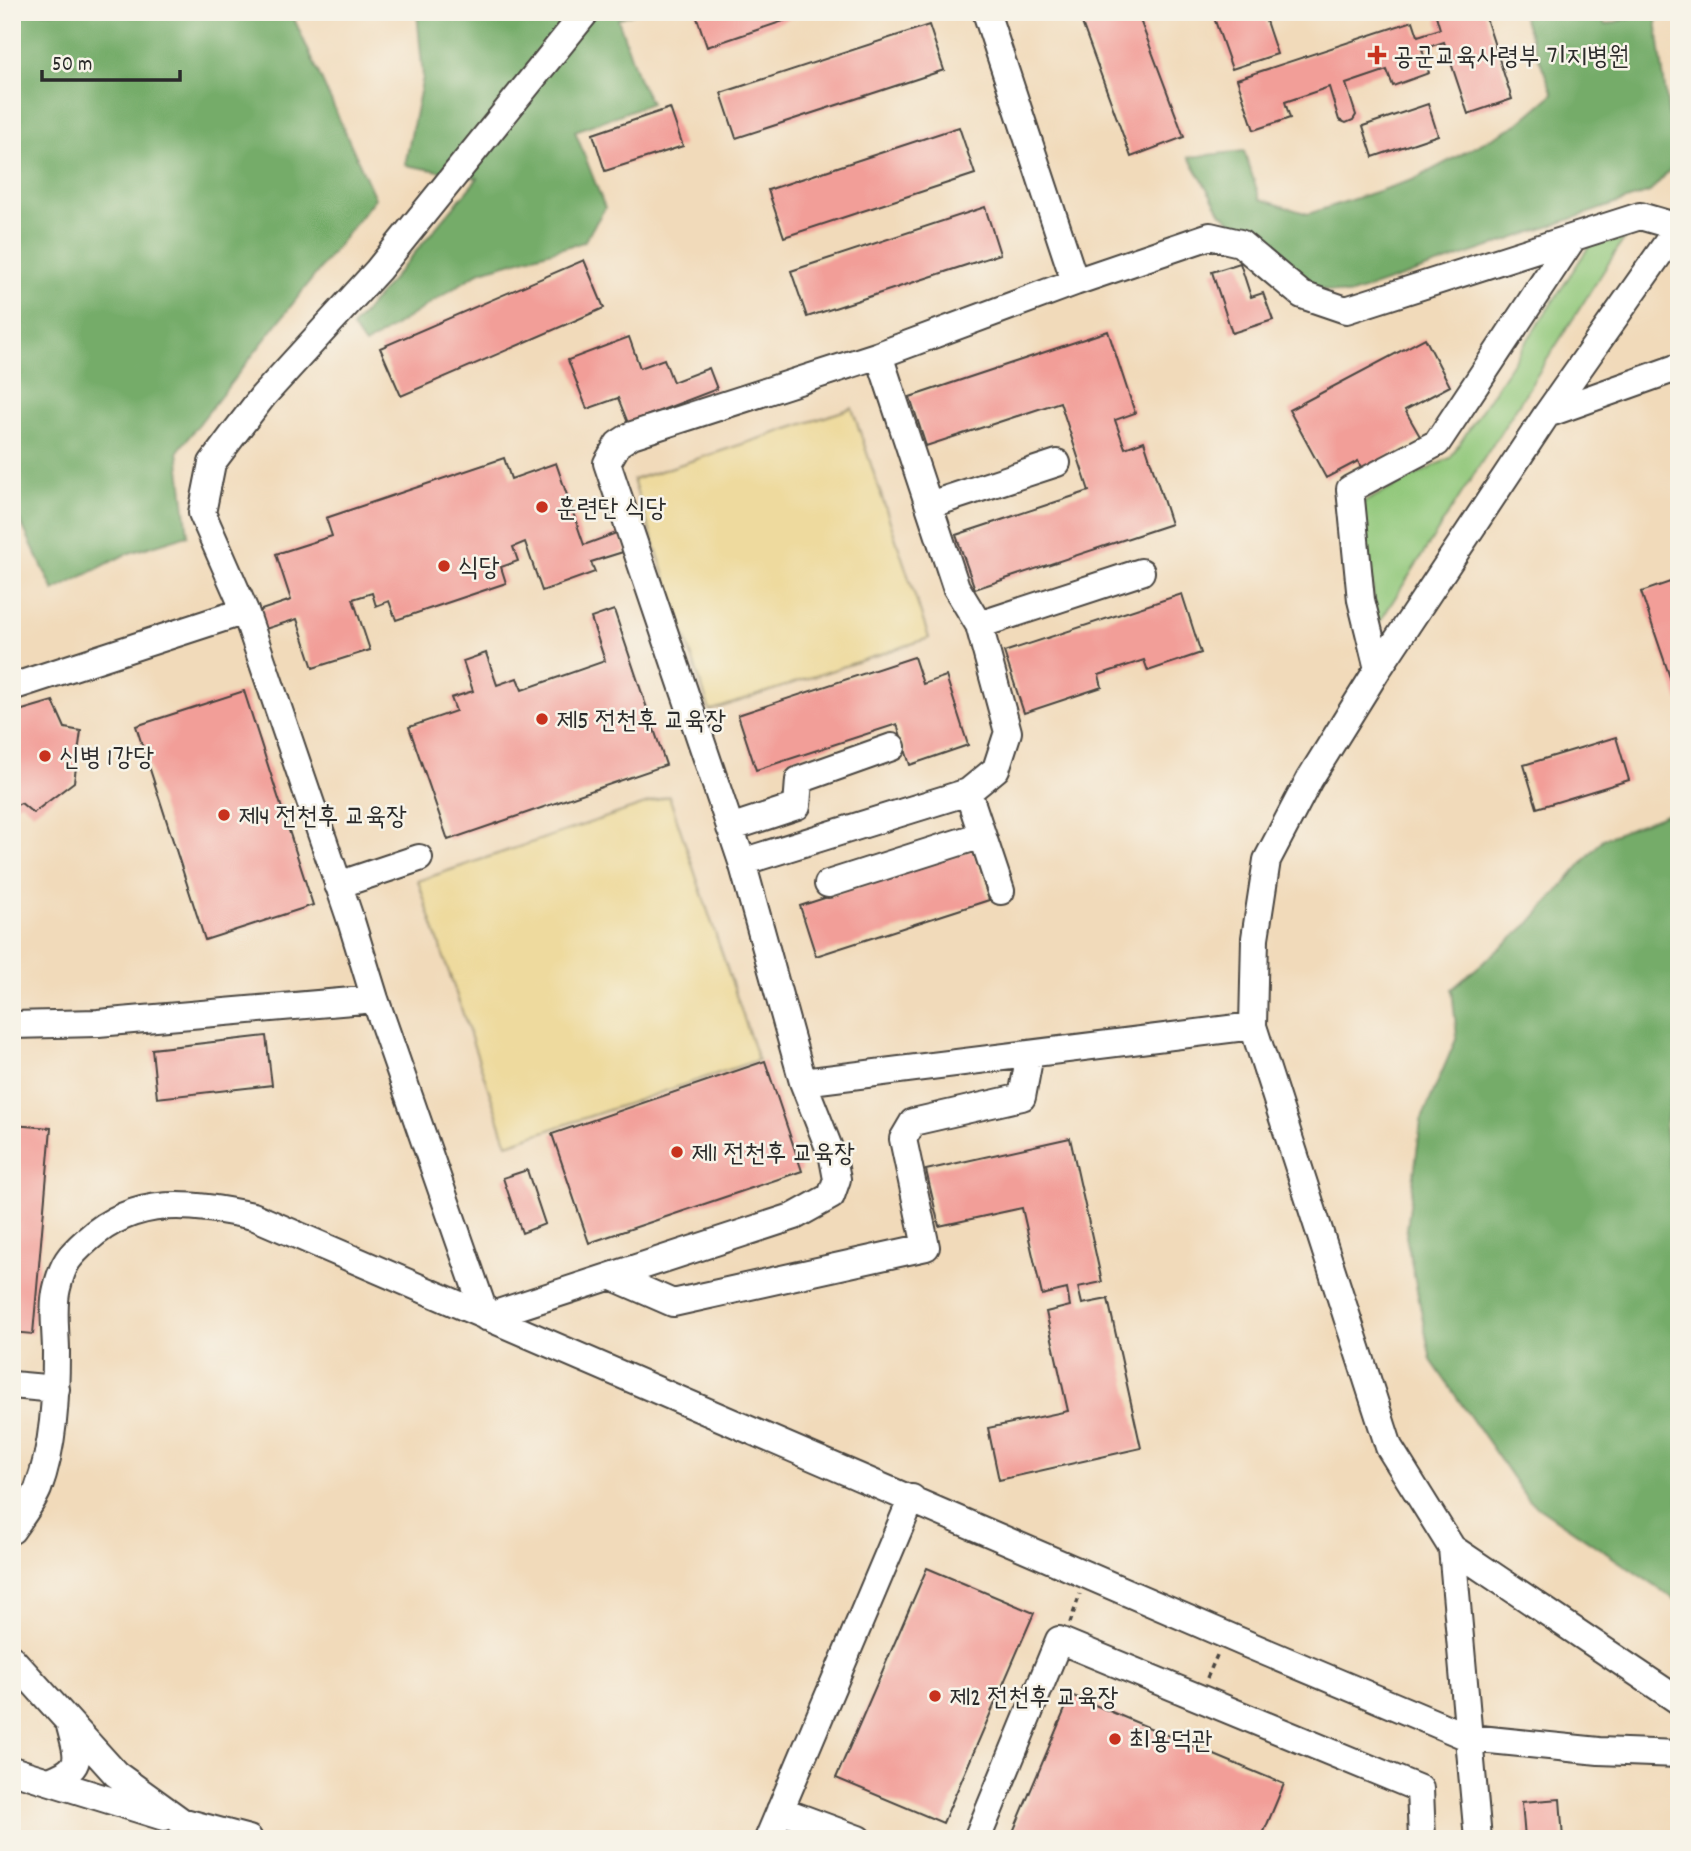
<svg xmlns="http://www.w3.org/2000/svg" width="1691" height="1851" viewBox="0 0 1691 1851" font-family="Dekko,'Poor Story',sans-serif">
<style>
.green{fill:#90c779;stroke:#5e7952;stroke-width:2}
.forest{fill:#74ac69;stroke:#506c4a;stroke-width:2}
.sand{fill:#eeda9e;stroke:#8c8264;stroke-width:2}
.building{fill:#f29e98}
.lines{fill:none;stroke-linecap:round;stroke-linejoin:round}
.minor-casing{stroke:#494540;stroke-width:30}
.path{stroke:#494540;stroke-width:3.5;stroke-dasharray:5 5;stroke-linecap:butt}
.minor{stroke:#fff;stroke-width:26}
.poi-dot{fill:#c8321e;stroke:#f7f3e8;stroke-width:2.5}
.labels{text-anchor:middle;stroke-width:5;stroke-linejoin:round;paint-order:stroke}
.poi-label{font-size:26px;fill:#2b2b2b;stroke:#f7f3e8;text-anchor:start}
</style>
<rect width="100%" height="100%" fill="#f7f3e8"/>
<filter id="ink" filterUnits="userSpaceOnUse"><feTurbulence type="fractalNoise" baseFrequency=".0143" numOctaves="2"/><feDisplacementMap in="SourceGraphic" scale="14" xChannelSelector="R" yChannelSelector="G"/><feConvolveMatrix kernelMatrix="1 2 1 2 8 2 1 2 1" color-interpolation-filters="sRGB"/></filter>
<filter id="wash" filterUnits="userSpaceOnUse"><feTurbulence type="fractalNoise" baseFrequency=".00686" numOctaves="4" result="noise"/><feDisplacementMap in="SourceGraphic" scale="28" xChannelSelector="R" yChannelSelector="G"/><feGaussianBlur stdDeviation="1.57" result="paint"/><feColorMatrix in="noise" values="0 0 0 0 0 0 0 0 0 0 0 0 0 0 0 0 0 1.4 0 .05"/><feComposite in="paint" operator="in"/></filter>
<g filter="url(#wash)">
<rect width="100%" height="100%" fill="#f1daba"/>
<path class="green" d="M1624,239l-247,387 -15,-123 88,-45 140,-213z"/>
<path class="forest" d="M12,12h279l84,186 -197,253 10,84 -62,19 -72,37 -42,-87z
M417,12h219l-18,7 21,61 12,23 -76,28 30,77 -21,34 -103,29 -116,74 -13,-18 126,-149 -73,-13 18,-88z
M1521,12h78l6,13 43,-13h7l20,152 -25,28 -301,103 -42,-9 -86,-73 -32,-56 55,-6 16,48 48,15 107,-35 103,-55 35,-30z
M1679,809v263l-4,2 -10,55 14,109v364l-151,-102 -97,-140 -25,-124 15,-115 36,-84 -5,-48 78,-66 73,-84z"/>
<path class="sand" d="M852,408l77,230 -219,73 -77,-231z
M669,796l89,264 -251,84 -89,-263z"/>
<g id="blocks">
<path class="building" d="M695,12h112v1l-100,34z
M1078,12h59l47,125 -53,20z
M1212,12h51l14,42 -45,15z
M1435,12h49l28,87 -44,15 -24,-72 -22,7 7,24 -36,13 -6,-16 -41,14 10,31 -3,5 -7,3 -7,-3 -10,-33 -44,15 5,16 -36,12 -17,-51 176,-58 5,15 22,-7z
M929,25l15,45 -208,68 -15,-45z
M1428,104l10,31 -65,22 -10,-31z
M670,108l13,38 -78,25 -12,-37z
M959,127l16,47 -191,63 -16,-47z
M985,207l15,47 -193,63 -16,-46z
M584,260l20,48 -203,88 -21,-48z
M1240,263l11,34 12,-4 10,27 -41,13 -20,-61z
M1108,331l27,82 -20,7 10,28 19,-7 27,83 -196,65 -19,-54 133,-44 -29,-89 -134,44 -16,-49z
M629,337l11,31 24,-9 9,23 36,-14 8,21 -89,34 -10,-25 -31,11 -19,-49z
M1425,338l25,48 -45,24 16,28 -59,32 -4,-9 -32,17 -37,-68z
M504,458l7,21 45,-16 28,82 35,-13 7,19 -35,11 4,10 -53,19 -17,-49 -12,5 5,14 -17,6 5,16 -110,37 -7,-19 -13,5 -4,-13 -19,6 17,51 -57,18 -16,-49 -35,11 -7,-18 36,-12 -15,-46 56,-18 -6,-18z
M1679,579v122h-1l-37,-109z
M1182,594l19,59 -53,18 -4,-11 -45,15 3,12 -78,26 -20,-61z
M614,610l52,155 -218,75 -39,-113 47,-16 -5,-13 22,-7 -10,-30 23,-8 11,32 20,-7 5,12 83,-29 -14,-43z
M914,657l9,27 23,-8 22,69 -58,20 -13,-41 -141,46 -18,-55z
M244,691l69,214 -108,35 -69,-214z
M53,701l12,27 16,3 -7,51 -41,31 -12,-10 -9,4v-94z
M1616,737l13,43 -92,28 -13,-43z
M973,850l16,50 -173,56 -16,-50z
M266,1036l6,49 -115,13 -5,-49z
M765,1061l37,110 -213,72 -37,-109z
M12,1125l39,3 -18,206 -21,-2z
M1070,1138l32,144 -24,5 4,17 26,-5 33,149 -142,32 -11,-52 80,-17 -22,-99 24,-6 -3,-17 -25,6 -20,-87 -83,18 -13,-56z
M527,1170l18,54 -23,9 -19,-55z
M927,1568l107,45 -91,210 -107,-45z
M1071,1695l213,89 -23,55h-251z
M1560,1799l3,40h-38l-3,-37z"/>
</g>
</g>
<g filter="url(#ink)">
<use href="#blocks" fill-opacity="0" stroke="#494540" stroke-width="2"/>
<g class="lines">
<g class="minor-casing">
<path id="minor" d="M586,12l-208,258 -115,126 -30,39 -21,28 -10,50 43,98 106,310 24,78 111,318 309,-101 36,-20 6,-17 -4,-21 -30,-76 -61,-220 -135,-399 11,-19 14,-9 247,-80 196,-73 135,-46 30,7 62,52 44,15 294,-94 38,11
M986,12l89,270
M1679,226l-132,188 -169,255 -69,111 -42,80 -12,78 -2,88 136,421 63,101 227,153
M879,355l77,232 23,38
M1547,414l132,-47
M929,505l128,-42
M1378,669l-17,-69 -11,-111 87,-46 136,-205
M12,687l233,-76
M968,792l33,99
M730,828l67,-22 2,-26 93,-33
M742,862l226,-70 28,-23 12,-37 -29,-107 162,-53
M828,884l154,-49
M338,885l81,-27
M12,1025l86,-2 277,-24
M803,1082l450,-56
M611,1276l62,27 253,-56 -23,-108 10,-17 109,-25 8,-43
M12,1385l44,4
M12,1530c9,-13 20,-27 26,-41 16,-43 18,-92 18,-137 0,-20 -4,-45 1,-64 6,-25 12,-32 30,-48 50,-46 106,-36 166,-24l996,429 221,93 129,13 80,3
M1452,1548l26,291
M12,1659l104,115 65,47 68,18
M12,1770l152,47
M49,1781c38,-14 28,-26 20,-59
M780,1810l78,29
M768,1839l144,-341
M977,1839l82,-199 361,149 2,50"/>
</g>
<path class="path" d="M1070,1623l10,-29
M1207,1678l11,-25"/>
<use href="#minor" class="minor"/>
</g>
</g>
<g class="poi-dot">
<path d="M1373.5 44.5h7v7h7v7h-7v7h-7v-7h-7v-7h7z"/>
<circle cx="542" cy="507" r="7"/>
<circle cx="444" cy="566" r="7"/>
<circle cx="542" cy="719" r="7"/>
<circle cx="45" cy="756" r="7"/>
<circle cx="224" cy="815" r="7"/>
<circle cx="677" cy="1152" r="7"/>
<circle cx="935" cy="1696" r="7"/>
<circle cx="1115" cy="1739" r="7"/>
</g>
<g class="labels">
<g class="poi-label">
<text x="1393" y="64">공군교육사령부 기지병원</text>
<text x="556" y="516">훈련단 식당</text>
<text x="458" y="575">식당</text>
<text x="556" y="728">제5 전천후 교육장</text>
<text x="59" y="765">신병 1강당</text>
<text x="238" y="824">제4 전천후 교육장</text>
<text x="691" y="1161">제1 전천후 교육장</text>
<text x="949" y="1705">제2 전천후 교육장</text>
<text x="1129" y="1748">최용덕관</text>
</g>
</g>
<rect width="1691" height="1851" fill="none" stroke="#f7f3e8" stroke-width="42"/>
<path d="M42 70v10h138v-10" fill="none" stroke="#2b2b2b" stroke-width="3.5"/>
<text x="52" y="70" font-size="21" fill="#2b2b2b" stroke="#f7f3e8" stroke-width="5" paint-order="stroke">50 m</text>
</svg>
